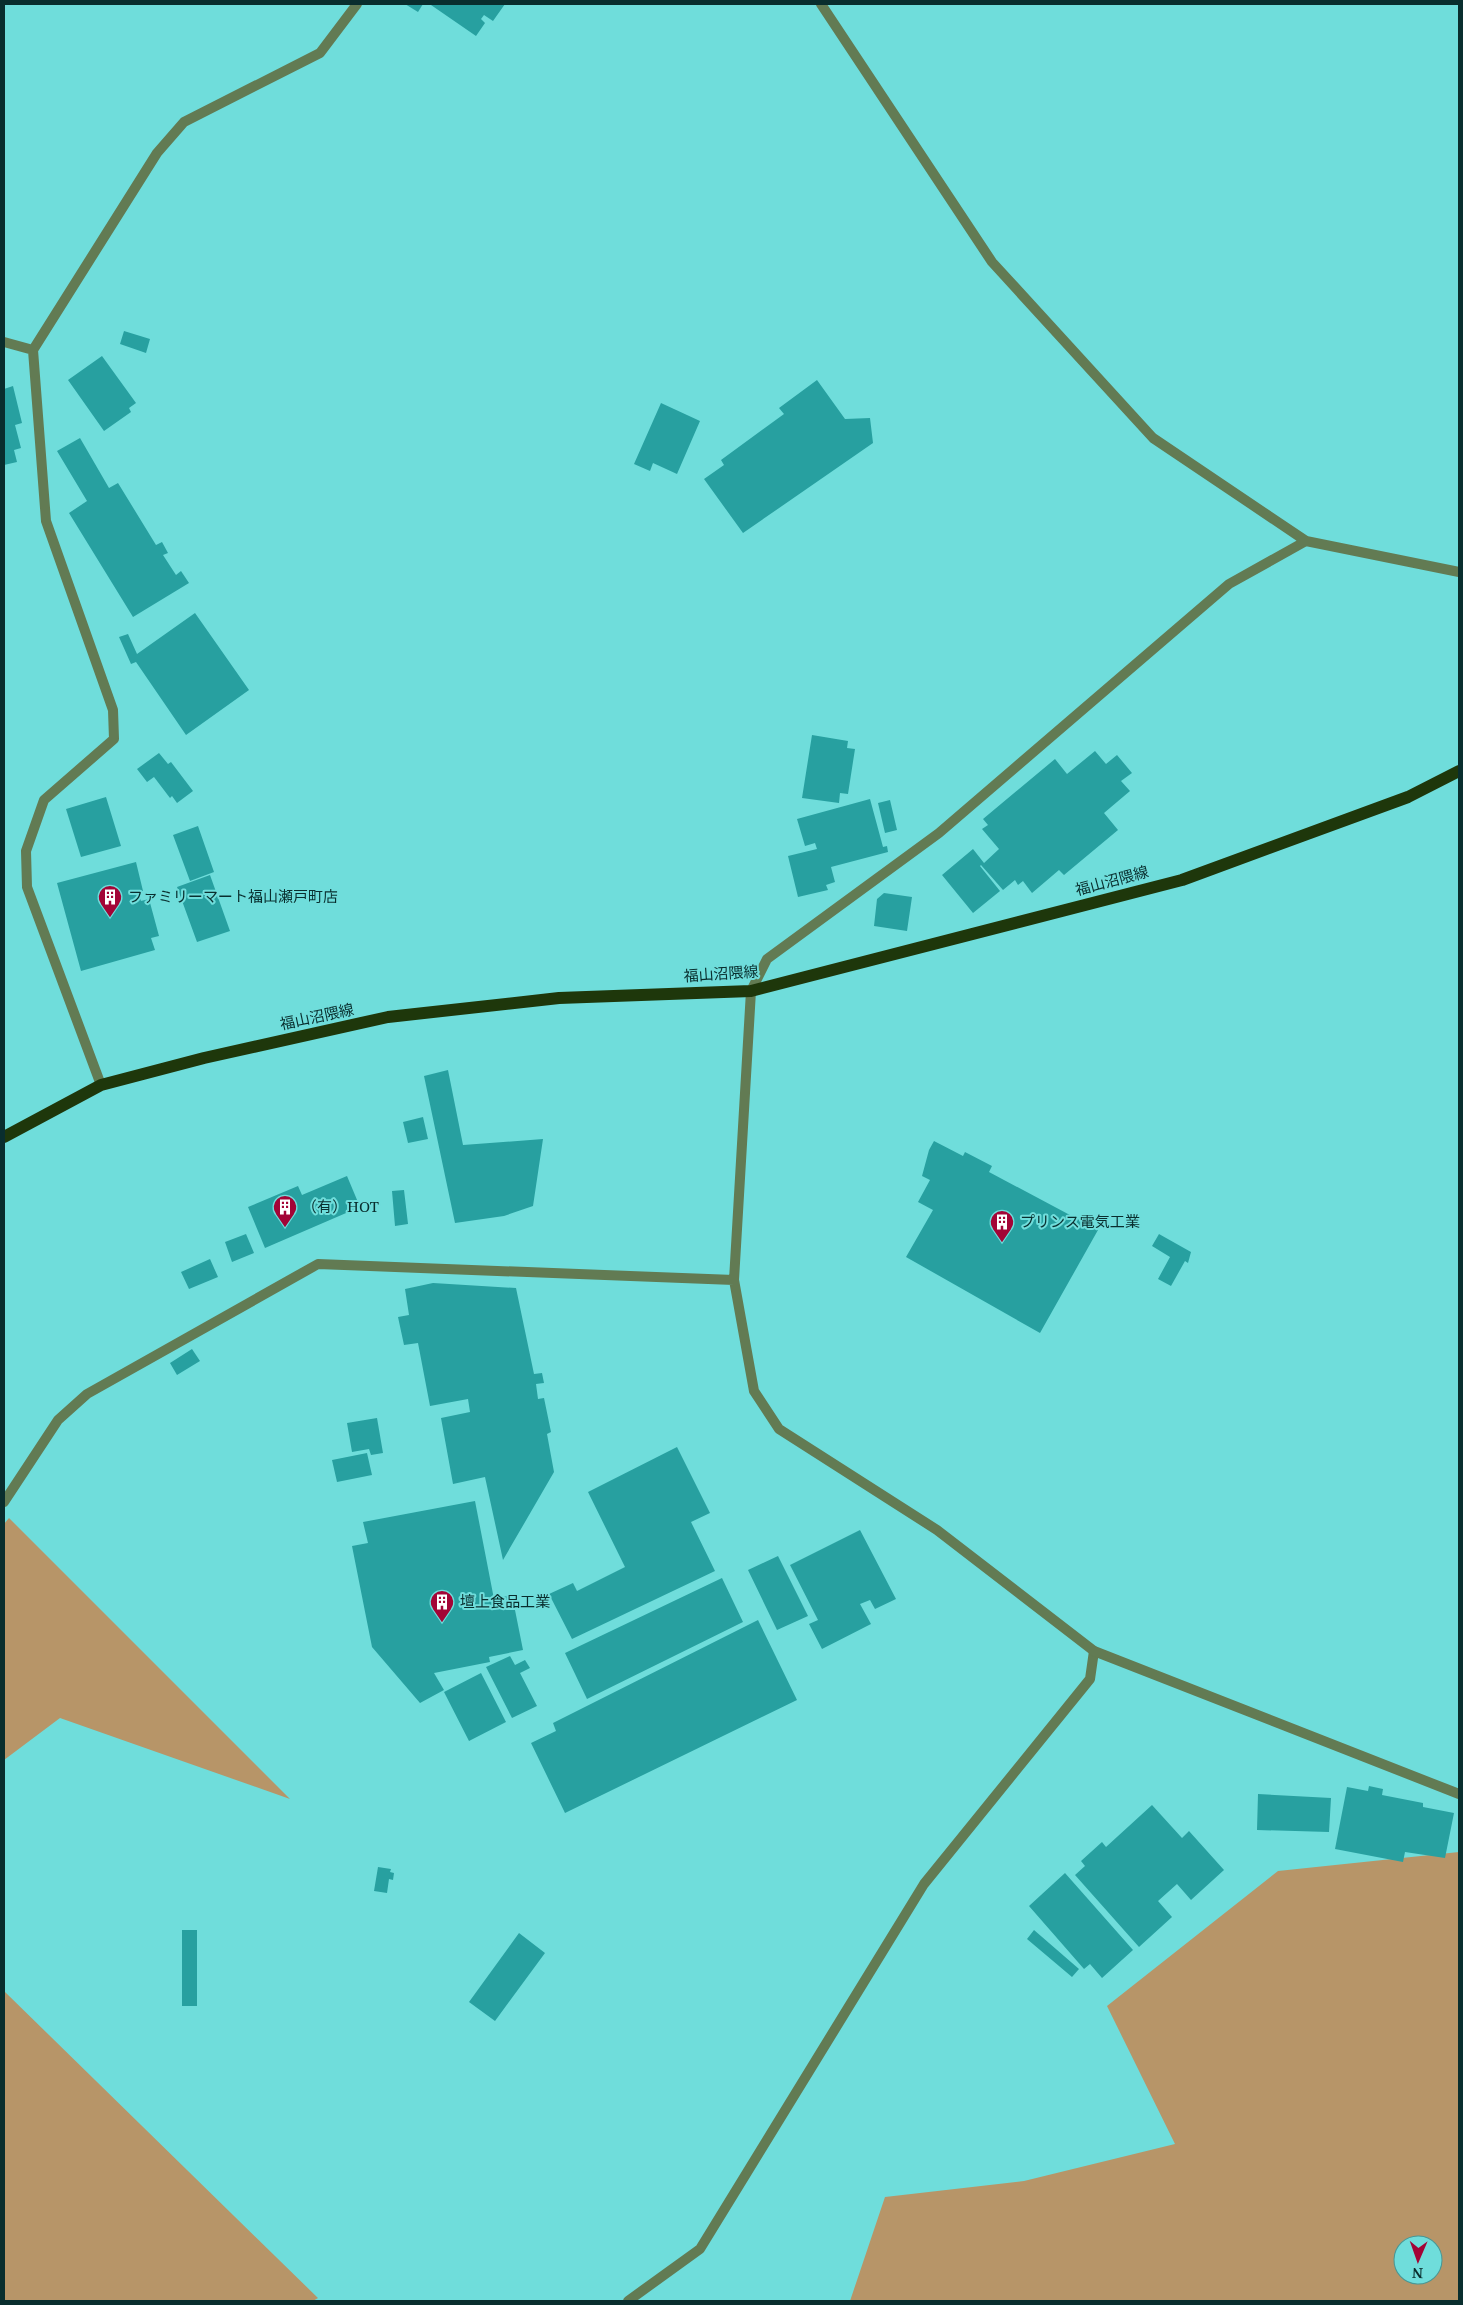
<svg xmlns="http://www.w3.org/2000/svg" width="1463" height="2305" viewBox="0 0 1463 2305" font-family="'Noto Serif','Noto Sans JP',serif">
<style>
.green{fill:#b79568;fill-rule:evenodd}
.building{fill:#27a0a0}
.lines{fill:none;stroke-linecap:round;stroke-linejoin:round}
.service{stroke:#627b53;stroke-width:10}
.minor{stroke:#627b53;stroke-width:10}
.primary{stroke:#1e370b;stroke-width:12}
.labels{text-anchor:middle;stroke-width:4;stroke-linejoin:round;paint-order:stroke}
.street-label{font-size:15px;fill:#092e2e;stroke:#6fdddb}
.poi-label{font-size:15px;fill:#092e2e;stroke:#6fdddb;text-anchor:start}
</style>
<rect width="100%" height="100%" fill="#6fdddb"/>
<path class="green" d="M9,1518l281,281 -230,-81 -56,42v-236z
M1459,1852v449h-609l35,-104 139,-16 151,-37 -68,-138 171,-135zM1403,2245h30v30h-30z
M4,1991l314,307 -5,3h-309z"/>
<path class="building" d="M405,4h18l-5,8z
M432,4h73l-12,17 -9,-6 -3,4 4,4 -9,13 -45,-31z
M124,331l26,8 -4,14 -26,-9z
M102,356l34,47 -7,5 2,4 -27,19 -36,-51z
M817,380l28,39 25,-1 3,25 -130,90 -39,-54 20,-14 -3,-5 63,-46 -5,-6z
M13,386l9,37 -7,2 6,23 -7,2 3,12 -13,3v-76z
M661,403l39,18 -23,53 -24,-11 -3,8 -16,-7z
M80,438l29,50 9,-5 38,62 6,-3 6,11 -5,2 13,20 5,-4 8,12 -56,34 -64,-104 18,-12 -30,-50z
M195,613l54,77 -63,45 -50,-73 -5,2 -12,-27 9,-3 9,20z
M812,735l36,6 -1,7 8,1 -7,45 -8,-1 -1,10 -37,-5z
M1095,751l11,13 11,-9 15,18 -11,8 9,10 -26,22 14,17 -54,45 -5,-5 -27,23 -9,-12 -5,4 -3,-5 -12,10 -22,-25 -1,1 20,25 -27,22 -31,-38 31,-26 11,14 15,-14 -17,-20 6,-4 -5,-6 72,-60 12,15z
M159,753l9,11 3,-2 22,29 -16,12 -5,-7 -2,2 -16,-21 -7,5 -10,-13z
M106,797l15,49 -40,11 -15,-48z
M870,799l13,48 4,-1 1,6 -57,15 4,15 -9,3 2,5 -30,7 -10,-41 29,-7 -2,-6 -10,3 -8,-27z
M890,800l7,30 -12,3 -7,-30z
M198,826l16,46 -24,9 -17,-46z
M136,862l7,29 -5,1 3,9 8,-2 10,37 -8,2 4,12 -74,21 -24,-88z
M210,875l20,56 -33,11 -20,-55z
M884,893l28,4 -5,34 -33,-5 3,-27z
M448,1070l15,75 80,-6 -10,67 -29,10 -49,7 -31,-147z
M423,1117l5,22 -20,4 -5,-21z
M934,1141l29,15 2,-4 27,14 -3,6 109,58 -58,103 -134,-76 27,-47 -15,-8 12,-22 -8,-4 7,-26z
M347,1176l13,31 -95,41 -17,-41 50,-21 4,9z
M404,1190l4,34 -13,2 -3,-35z
M246,1234l8,19 -22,9 -7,-20z
M1159,1234l32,18 -3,11 -3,-2 -14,25 -13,-7 12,-22 -18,-11z
M210,1259l8,18 -29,12 -8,-17z
M433,1283l83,5 18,86 8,-1 2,10 -8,1 2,15 6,-1 7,34 -4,2 7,38 -51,88 -18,-83 -32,7 -12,-66 29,-6 -2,-13 -38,7 -12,-63 -14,2 -6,-28 11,-2 -4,-26z
M192,1349l8,12 -23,14 -7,-12z
M377,1418l6,35 -12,2 -2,-6 -17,3 -5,-29z
M677,1447l33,66 -19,9 24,49 -143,68 -23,-45 24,-11 4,8 48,-24 -37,-75z
M367,1453l5,22 -35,7 -5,-22z
M475,1501l19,98 18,-4 11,55 -34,7 1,5 -56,11 10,17 -24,13 -48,-56 -20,-101 16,-3 -5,-21z
M860,1530l36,69 -21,10 -5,-9 -10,4 11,20 -49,25 -13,-25 9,-4 -28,-55z
M778,1556l30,60 -31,14 -29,-60z
M722,1578l21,44 -156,77 -22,-46z
M758,1620l39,80 -232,113 -34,-70 25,-12 -3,-8z
M510,1656l5,9 10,-5 5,8 -10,5 17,33 -25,12 -26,-51z
M481,1673l25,49 -37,19 -25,-49z
M1369,1786l14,3 -1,6 41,8v4l31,6 -9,45 -40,-6 -2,10 -68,-13 12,-62 21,4z
M1258,1794l73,4 -2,34 -72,-2z
M1152,1805l30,33 7,-7 35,39 -33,30 -14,-16 -19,17 14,16 -33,30 -64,-72 10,-9 -4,-5 21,-19 4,5z
M378,1867l13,2 -1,3 4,1 -1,7 -4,-1 -2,14 -13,-2z
M1065,1873l68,77 -31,28 -12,-14 -6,5 -55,-63z
M182,1930h15v76h-15z
M1034,1930l45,39 -7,8 -45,-38z
M519,1933l26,20 -50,68 -26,-19z"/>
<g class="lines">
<path class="service" d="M628,2301l72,-52 224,-365 166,-205 4,-28"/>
<path class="minor" d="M821,4l171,258 161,176 153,103 153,31
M4,342l29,8 13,171 67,189 1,29 -70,61 -18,51 1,36 74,198
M33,350l124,-197 27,-31 136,-69 37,-49
M1306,541l-77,43 -290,249 -172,126 -16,32 -17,289 20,111 25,38 158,101 157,121 365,143
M4,1502l54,-82 29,-26 231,-130 416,16"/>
<path class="primary" d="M4,1137l97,-52 103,-27 184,-41 171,-19 192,-7 431,-111 226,-83 51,-26"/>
</g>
<defs>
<g id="building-pin" transform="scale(1.25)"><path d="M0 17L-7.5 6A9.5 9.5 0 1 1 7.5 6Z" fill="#a30436" stroke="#6fdddb"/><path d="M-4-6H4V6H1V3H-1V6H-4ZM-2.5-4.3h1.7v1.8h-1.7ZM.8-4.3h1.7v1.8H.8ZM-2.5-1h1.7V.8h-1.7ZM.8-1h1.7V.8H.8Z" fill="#fff"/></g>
</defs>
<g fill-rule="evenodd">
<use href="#building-pin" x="110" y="897"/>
<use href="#building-pin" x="285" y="1207"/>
<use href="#building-pin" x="1002" y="1222"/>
<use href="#building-pin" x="442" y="1602"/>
</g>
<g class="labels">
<g class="street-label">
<text transform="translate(1112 881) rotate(-15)" y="5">福山沼隈線</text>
<text transform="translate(721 974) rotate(-4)" y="5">福山沼隈線</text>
<text transform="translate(317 1017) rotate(-12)" y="5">福山沼隈線</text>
</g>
<g class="poi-label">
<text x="128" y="902">ファミリーマート福山瀬戸町店</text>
<text x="302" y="1212">（有）HOT</text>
<text x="1020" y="1227">プリンス電気工業</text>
<text x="460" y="1607">壇上食品工業</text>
</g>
</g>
<rect width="1463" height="2305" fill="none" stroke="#092e2e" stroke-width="10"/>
<g transform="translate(1418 2260) rotate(182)"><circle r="24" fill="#6fdddb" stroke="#469796"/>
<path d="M0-4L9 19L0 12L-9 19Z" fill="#a30436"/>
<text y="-8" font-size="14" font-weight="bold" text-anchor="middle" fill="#092e2e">N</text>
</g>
</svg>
